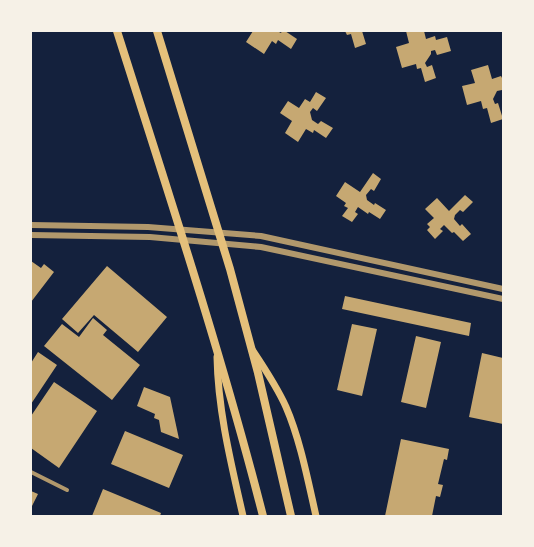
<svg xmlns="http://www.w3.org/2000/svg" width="534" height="547" viewBox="0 0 534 547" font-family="'Exo 2',sans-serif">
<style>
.building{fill:#c6a872}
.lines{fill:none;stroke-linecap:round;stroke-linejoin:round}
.minor{stroke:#b1986c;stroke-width:4}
.tertiary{stroke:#b1986c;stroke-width:6}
.secondary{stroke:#e5c07b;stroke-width:7}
.primary{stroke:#e5c07b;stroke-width:8}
</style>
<rect width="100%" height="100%" fill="#14213d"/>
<path class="building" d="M253,31h24l4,2 1,-2h3l12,8 -6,10 -13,-9 -2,4 -4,-3 -8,13 -18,-12z
M345,31h17l4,13 -11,4 -4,-14 -4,1z
M406,31h18l2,8 9,-3 1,4 11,-3 4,14 -14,4 -2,-5 -4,1v3l-6,9 2,4 5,-2 4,13 -11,4 -4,-14 -4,1 -1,-5 -14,4 -6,-21 13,-4z
M488,65l4,14 9,-3 2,4v13l-1,-3 -5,1 -4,8 2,5 3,-1 5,16 -12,4 -4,-15 -4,1 -2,-8 -14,4 -5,-19 13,-3 -4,-13z
M316,92l10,6 -9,13 -4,-3 -3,4 2,8 6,4 3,-3 12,7 -7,10 -12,-8 -1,3 -7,-4 -8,13 -13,-9 7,-12 -12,-8 8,-12 11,7 6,-9 5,3z
M373,173l8,6 -7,12 -3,-2 -5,6 1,5 7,5 1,-2 11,7 -6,9 -11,-7 -1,2 -10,-7 -3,5 3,2 -6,8 -10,-6 6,-8 -4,-2 2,-3 -10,-7 9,-14 15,10z
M465,195l8,7 -10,10 -3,-2 -5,5 -1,4 6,7 2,-2 9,10 -8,7 -9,-9 -2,1 -8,-8 -4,4 3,2 -8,8 -8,-9 3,-3 -3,-3 7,-6 -9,-9 12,-11 12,13z
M31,261l10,7 3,-4 10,8 -23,30z
M107,266l60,51 -29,35 -44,-37 -16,18 -16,-14z
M345,296l126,27 -2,13 -127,-27z
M93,318l14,12 -4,5 37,30 -28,35 -68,-54 18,-22 17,13z
M352,324l25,5 -15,67 -25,-6z
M416,336l25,6 -15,66 -25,-6z
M38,352l19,13 -26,39v-41z
M482,353l21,5v66l-34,-7z
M54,382l43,29 -38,57 -28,-20v-32z
M144,387l26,10 9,42 -18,-7 -2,-12 -5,-2 1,-4 -18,-8z
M125,431l58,24 -14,33 -58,-24z
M401,439l48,10 -2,11 -3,-1 -6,25 5,1 -3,12 -4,-1 -4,20h-47z
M103,489l58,24 -1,3h-68z
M31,491l7,3 -7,14z"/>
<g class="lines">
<path class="minor" d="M31,472l36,18"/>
<path class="tertiary" d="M31,225l117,2 113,9 242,53
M31,235l119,2 111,10 242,52"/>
<path class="secondary" d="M253,351c12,18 24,36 33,56 14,32 22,74 30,109
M217,357c1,54 14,106 26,159"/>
<path class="primary" d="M117,31c51,161 104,321 146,485
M157,31l73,238 28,104 33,143"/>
</g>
<rect width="534" height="547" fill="none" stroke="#f6f1e7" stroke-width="64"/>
</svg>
